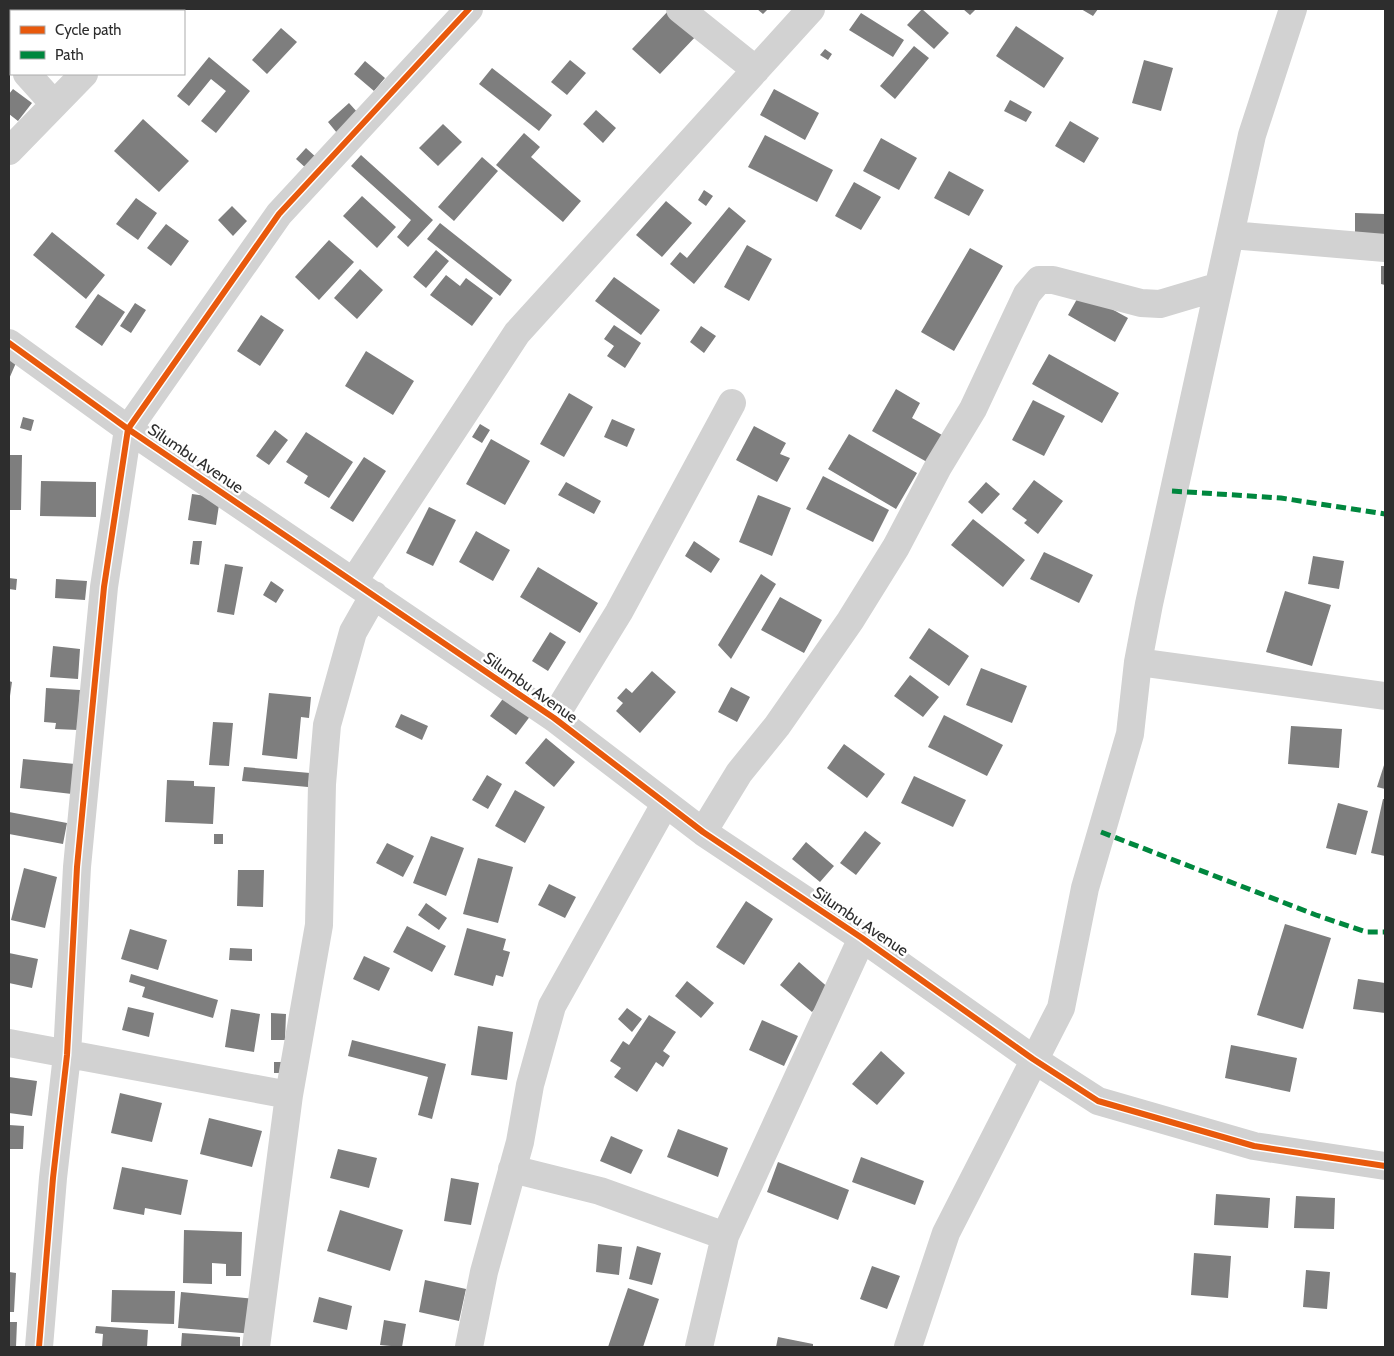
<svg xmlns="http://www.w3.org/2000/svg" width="1394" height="1356" viewBox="0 0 1394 1356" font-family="Cabin,sans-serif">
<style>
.building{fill:#7e7e7e}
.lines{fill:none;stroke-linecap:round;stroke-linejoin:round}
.minor{stroke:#d2d2d2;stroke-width:28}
.quiet{stroke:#00873e;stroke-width:5;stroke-dasharray:10 5;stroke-linecap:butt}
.cycleway-casing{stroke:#fff;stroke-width:9}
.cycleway{stroke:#e8590c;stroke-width:6}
.labels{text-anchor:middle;stroke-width:5;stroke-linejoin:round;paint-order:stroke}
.street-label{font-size:16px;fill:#2d2d2d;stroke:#fff}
</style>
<rect width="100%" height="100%" fill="#fff"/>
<path class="building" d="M670,9l28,25 -38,40 -28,-25z
M757,9h11l-5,5z
M922,9l27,24 -15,16 -27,-24z
M963,9h13l-6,6z
M1081,9h17l-5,7z
M861,13l43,27 -11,17 -44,-27z
M1016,26l48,32 -20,30 -48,-32z
M281,28l16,14 -30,32 -15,-14z
M914,46l15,12 -34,41 -15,-13z
M825,49l7,5 -4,6 -8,-5z
M209,57l41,34 -34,42 -15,-12 25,-30 -15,-12 -22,27 -12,-10z
M570,60l16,13 -19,22 -16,-13z
M1144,60l29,8 -12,43 -29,-8z
M365,61l20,17 -11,13 -20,-17z
M492,68l60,47 -13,16 -60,-47z
M13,89l19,14 -14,18 -9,-7v-20z
M774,89l45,24 -14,27 -45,-25z
M1010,100l22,12 -6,10 -22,-11z
M349,103l9,10 -21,20 -9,-11z
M596,110l20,18 -13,15 -20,-19z
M143,119l46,42 -30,31 -45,-41z
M1070,121l29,17 -15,25 -29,-17z
M443,124l19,18 -24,24 -19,-18z
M524,133l16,14 -9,10 50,44 -18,21 -67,-57z
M765,135l68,35 -16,32 -69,-35z
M881,138l36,20 -18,32 -36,-19z
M306,148l12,11 -10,11 -12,-11z
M361,155l72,65 -25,27 -11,-10 14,-17 -60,-54z
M482,157l16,14 -44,50 -16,-14z
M949,171l35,19 -15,26 -35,-18z
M854,182l27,15 -20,33 -26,-14z
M704,190l9,6 -7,10 -8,-6z
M362,196l34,31 -19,21 -34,-32z
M136,198l21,15 -19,27 -22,-16z
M666,201l26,22 -30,34 -26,-22z
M232,206l15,15 -14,15 -15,-16z
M729,207l17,14 -52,63 -24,-20 10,-12 7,6z
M1355,213l30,1v22l-30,-1z
M440,223l72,57 -12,16 -73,-57z
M166,224l23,17 -18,25 -24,-18z
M52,232l53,43 -19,24 -53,-44z
M329,240l25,22 -35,38 -24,-23z
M747,245l25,14 -23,42 -25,-14z
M970,248l33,18 -49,85 -33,-19z
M436,250l13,11 -23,27 -13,-11z
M1381,266h4v19l-4,-1z
M360,269l23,21 -26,29 -23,-21z
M446,275l14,11 6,-8 27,20 -21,28 -42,-31z
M614,277l46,33 -19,25 -46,-34z
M1081,292l47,26 -13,24 -47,-27z
M98,294l27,18 -23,34 -27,-19z
M135,303l11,7 -15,23 -11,-7z
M261,315l23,15 -24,36 -23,-15z
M614,325l27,18 -16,25 -18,-12 7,-10 -10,-7z
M701,326l15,10 -12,17 -14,-11z
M9,351l10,5 -10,23z
M366,351l48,30 -21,34 -48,-29z
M1049,354l70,39 -17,30 -70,-39z
M896,389l24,14 -8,15 30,17 -15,27 -55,-31z
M569,393l24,14 -29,50 -24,-13z
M1033,400l32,16 -21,40 -32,-16z
M23,417l11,3 -3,11 -11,-3z
M612,419l23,10 -8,18 -23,-10z
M480,424l10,6 -8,13 -10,-6z
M754,426l32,17 -6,11 10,4 -13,24 -41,-22z
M275,430l13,10 -19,25 -13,-9z
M306,432l47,30 -24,36 -25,-15 4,-7 -22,-14z
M849,434l68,39 -21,36 -68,-40z
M491,439l39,22 -25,44 -39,-21z
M9,455h13l-1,55h-12z
M364,457l22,14 -33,51 -23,-14z
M823,476l66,34 -16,32 -67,-33z
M1034,480l29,21 -25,33 -14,-11 3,-3 -15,-11z
M41,481l55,1v35l-56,-1z
M566,482l35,19 -7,13 -36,-19z
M986,482l14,12 -18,20 -14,-12z
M192,494l28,4 -4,27 -28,-5z
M758,495l33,13 -19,48 -33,-14z
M429,507l27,13 -23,46 -27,-13z
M973,519l52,41 -22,27 -52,-42z
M476,531l34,19 -17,31 -34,-19z
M193,541h9l-3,24 -9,-1z
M694,541l26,18 -9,14 -26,-17z
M1044,552l49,23 -14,28 -49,-24z
M1313,556l31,5 -5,28 -31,-5z
M225,564l18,3 -9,48 -17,-3z
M538,567l60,36 -18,30 -60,-36z
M761,574l15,10 -45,75 -13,-14z
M9,578l8,1 -1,11 -7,-1z
M56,579l31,2 -2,19 -30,-2z
M271,581l13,9 -8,13 -13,-8z
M1285,591l46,14 -19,61 -46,-14z
M780,597l42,23 -18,33 -43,-23z
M929,628l40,28 -20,30 -40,-28z
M550,632l16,10 -18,29 -16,-10z
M53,646l27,3 -2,30 -28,-2z
M981,668l46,18 -15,37 -46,-18z
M652,671l24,21 -36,41 -24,-22 7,-8 -6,-5 9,-10 6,5z
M910,675l29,22 -16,20 -29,-21z
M9,681l3,1 -2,14h-1z
M731,687l19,10 -13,25 -19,-10z
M46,688l34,2 -2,40 -23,-1 1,-6 -12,-1z
M269,693l42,4 -2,21 -8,-1 -4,42 -35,-4z
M505,696l26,19 -15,20 -26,-19z
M401,714l27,12 -6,14 -27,-13z
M944,715l59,30 -16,31 -59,-29z
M213,722l20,1 -4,43 -20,-1z
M1291,726l51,3 -3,39 -51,-4z
M546,738l29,24 -21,25 -29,-24z
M844,744l41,30 -18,24 -40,-30z
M23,759l52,5 -3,30 -52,-6z
M1385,762v27l-8,-2z
M244,767l66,6 -2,14 -66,-6z
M487,775l15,9 -14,25 -16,-9z
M914,776l52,24 -13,27 -52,-24z
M167,780l27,1v5l21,1 -2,37 -48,-2z
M515,790l30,17 -20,36 -30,-17z
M1383,799h2v57l-14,-3z
M1338,803l30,8 -12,44 -30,-7z
M9,812l58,11 -4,21 -54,-10z
M865,831l16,12 -25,32 -16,-12z
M214,834h9v10h-9z
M431,836l33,12 -18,48 -33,-13z
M806,842l28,24 -14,16 -28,-23z
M387,843l27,13 -11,21 -27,-14z
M478,858l35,9 -15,56 -35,-9z
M24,868l33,9 -12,51 -34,-8z
M238,870h26l-1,37 -26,-1z
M549,884l27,13 -11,21 -27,-13z
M746,901l27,18 -29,46 -28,-18z
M426,903l21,15 -8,12 -21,-15z
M1285,924l46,14 -28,91 -46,-14z
M407,926l39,20 -14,26 -39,-20z
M467,928l39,11 -3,11 7,2 -7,25 -7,-2 -3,11 -39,-11z
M130,929l37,11 -9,30 -37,-11z
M230,948l22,1v12l-23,-1z
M9,953l29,6 -6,29 -23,-5z
M364,956l26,12 -11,23 -26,-12z
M799,962l32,28 -19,22 -32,-27z
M131,974l87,26 -5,18 -71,-21 3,-10 -16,-5z
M1358,979l27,4v30l-32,-4z
M687,981l27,22 -13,15 -26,-22z
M128,1007l26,6 -5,24 -27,-7z
M627,1008l15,11 -10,13 -14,-13z
M231,1009l29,5 -6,38 -29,-5z
M271,1013l15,1 -1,26h-14z
M649,1015l27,17 -13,19 7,5 -7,11 -7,-5 -19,30 -23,-15 7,-9 -11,-7 13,-20 6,4z
M762,1020l36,16 -14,30 -35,-16z
M478,1026l35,6 -6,48 -36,-5z
M352,1040l94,24 -14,55 -14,-4 10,-38 -80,-21z
M1231,1045l66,13 -7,34 -65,-14z
M881,1051l24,22 -28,32 -25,-21z
M274,1062h10v11h-10z
M9,1077l28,4 -5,35 -23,-3z
M120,1093l42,10 -10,39 -41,-9z
M209,1118l53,13 -10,36 -52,-13z
M9,1125l15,1 -1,23h-14z
M678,1129l50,19 -10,29 -51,-20z
M611,1136l32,14 -12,24 -31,-13z
M338,1149l39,9 -8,30 -39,-10z
M861,1157l63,24 -9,24 -63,-23z
M778,1162l71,28 -11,30 -71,-28z
M122,1167l66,13 -7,35 -36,-7 -1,7 -31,-6z
M451,1178l28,5 -8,42 -27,-4z
M1216,1194l54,4 -2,30 -54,-3z
M1296,1196l39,2 -1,31 -40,-1z
M340,1210l63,20 -13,41 -63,-20z
M184,1230l58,2 -1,44h-15v-12l-14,-1v21l-29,-1z
M598,1244l24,3 -3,28 -23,-3z
M637,1246l24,7 -9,32 -23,-6z
M1194,1253l37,3 -3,42 -37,-3z
M872,1266l28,10 -13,33 -27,-10z
M1306,1270l24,2 -3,37 -24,-2z
M9,1272l7,1 -2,39h-5z
M425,1280l41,9 -7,32 -40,-9z
M628,1288l31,11 -16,48h-35z
M112,1290l63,1 -1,33 -63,-2z
M181,1292l76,7 -2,35 -77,-6z
M319,1297l33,9 -5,24 -34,-8z
M384,1320l22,4 -4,23 -22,-2z
M9,1322h8l-1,25h-7z
M96,1326l52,4 -1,17h-45l1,-13 -8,-1z
M182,1333l58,4v10h-59z
M778,1337l35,7v3h-37z"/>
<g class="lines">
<path class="minor" d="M680,9l76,61
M145,11l2,-2
M9,52l2,3
M27,74l27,30
M9,151l75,-77
M1231,235l154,13
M9,343l119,86 426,289 149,114 159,106 171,121 65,42 156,45 131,20
M354,581l163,-248 294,-324
M1138,662l247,34
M554,718l65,-106 113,-209
M703,832l36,-59 38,-47 73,-105 46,-74 42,-80 35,-58 54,-115 12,-14h14l88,23 19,1 57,-17
M9,1043l280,52
M512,1169l88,22 125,45 -26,111
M725,1236l137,-298
M39,1347l14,-169 14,-123 10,-188 27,-280 24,-158 151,-215 190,-205
M256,1347l33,-252 30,-170 3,-141 5,-59 26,-93 21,-37
M469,1347l15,-75 36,-130 10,-57 22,-79 113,-202
M908,1347l38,-114 115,-225 24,-120 45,-154 8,-72 11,-58 103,-469 41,-126"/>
<path class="quiet" d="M9,18l2,-2
M1172,491l109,7 104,16
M1101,832l215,83 50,17h19"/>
<g class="cycleway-casing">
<path id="cycleway" d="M9,343l119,86 426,289 149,114 159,106 171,121 65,42 156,45 131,20
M39,1347l14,-169 14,-123 10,-188 27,-280 24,-158 151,-215 190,-205"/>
</g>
<use href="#cycleway" class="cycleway"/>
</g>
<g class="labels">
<g class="street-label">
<text transform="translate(196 458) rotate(34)" y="6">Silumbu Avenue</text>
<text transform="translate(531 687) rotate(35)" y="6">Silumbu Avenue</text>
<text transform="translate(861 921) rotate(34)" y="6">Silumbu Avenue</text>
</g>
</g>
<rect width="1394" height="1356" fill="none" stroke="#2d2d2d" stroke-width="20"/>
<rect x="10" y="10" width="175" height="65" fill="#ffffff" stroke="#ababab"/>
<rect x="20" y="26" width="25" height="8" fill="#e8590c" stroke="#ababab"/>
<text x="55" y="35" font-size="15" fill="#2d2d2d">Cycle path</text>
<rect x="20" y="51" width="25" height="8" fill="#00873e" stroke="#ababab"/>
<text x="55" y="60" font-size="15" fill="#2d2d2d">Path</text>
</svg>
